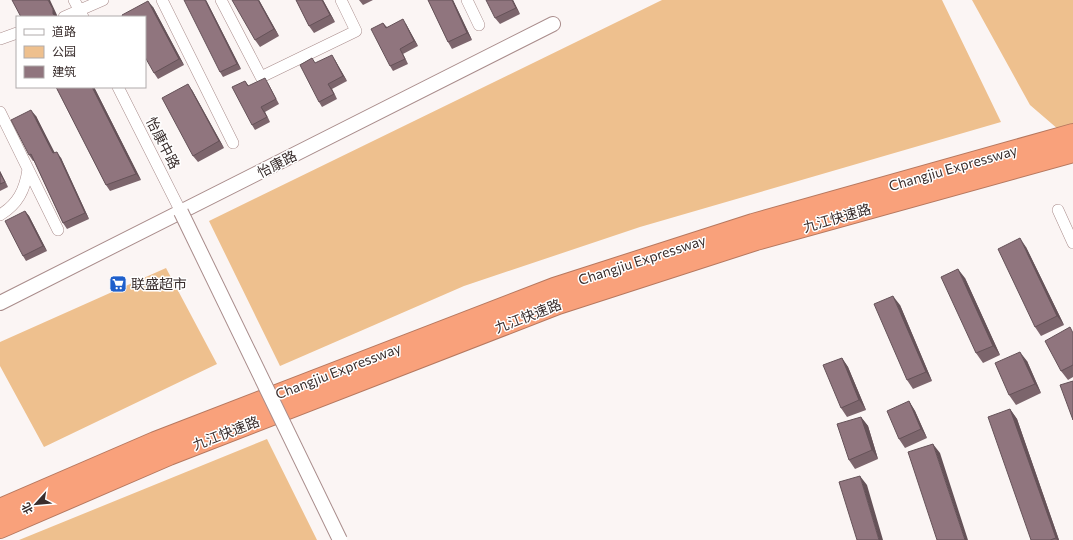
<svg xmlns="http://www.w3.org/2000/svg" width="1073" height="540" viewBox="0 0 1073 540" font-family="Commissioner,'Noto Sans SC',sans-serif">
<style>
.green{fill:#eec08e}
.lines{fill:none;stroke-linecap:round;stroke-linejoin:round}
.minor-casing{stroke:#a98c8b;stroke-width:12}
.tertiary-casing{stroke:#a98c8b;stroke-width:16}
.motorway-casing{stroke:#b6785f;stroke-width:22}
.minor{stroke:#fff;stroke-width:11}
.tertiary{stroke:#fff;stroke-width:14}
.motorway{stroke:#f9a17b;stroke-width:20}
.tertiary-bridge-casing{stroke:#a98c8b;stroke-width:16;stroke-linecap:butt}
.tertiary-bridge{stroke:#fff;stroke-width:14}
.wall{fill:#7c656c}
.shaded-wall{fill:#655258}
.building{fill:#90757e;stroke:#655258}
.labels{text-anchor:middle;stroke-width:3;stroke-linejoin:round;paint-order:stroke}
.street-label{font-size:14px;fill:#392d2c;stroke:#fff}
.poi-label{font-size:14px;fill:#392d2c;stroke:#fff;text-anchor:start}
</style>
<rect width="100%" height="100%" fill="#fbf5f4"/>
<path class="green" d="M662,0h280l59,122 -361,105 -176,59 -184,80 -71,-145z
M972,0h101v142l-43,-37z
M166,268l51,96 -173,83 -44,-81v-24z
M267,439l50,101h-298z"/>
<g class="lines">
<g class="minor-casing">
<path id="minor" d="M74,0l9,17
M162,0l71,143
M221,0l40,77 95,-46 -15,-31
M467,0l12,25
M64,17l39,-17
M0,39l17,-6
M118,87l63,125
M0,112l58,118
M1058,210l15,33
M0,215c18,-11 25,-25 28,-46"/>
</g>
<g class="tertiary-casing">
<path id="tertiary" d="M0,303l553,-279"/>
</g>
<g class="motorway-casing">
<path id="motorway" d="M0,509l155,-67 399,-154 199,-64 320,-90
M0,528l169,-73 389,-151 198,-64 317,-88"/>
</g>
<use href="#minor" class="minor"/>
<use href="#tertiary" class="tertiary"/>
<use href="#motorway" class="motorway"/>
<g class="tertiary-bridge-casing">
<path id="tertiary-bridge" d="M181,212l159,328"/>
</g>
<use href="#tertiary-bridge" class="tertiary-bridge"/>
</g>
<path class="wall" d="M206,0l35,69 -18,8 -3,-5z
M259,0l20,36 -19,11 -5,-7z
M296,0h27l12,22 -21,11 -5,-7z
M359,0h14l-10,5z
M428,0h25l19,40 -20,9 -4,-7z
M513,0l7,14 -20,10 -5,-6z
M153,7l31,58 -26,14 -4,-6z
M383,23l4,4 19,-3 12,22 -15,8 5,10 -15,7 -3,-5z
M335,60l12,21 -15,8 5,10 -15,8 -3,-5 -3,-39z
M245,81l4,5 19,-3 11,21 -14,8 5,10 -15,8 -3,-5z
M56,87h38l47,93 -31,11 -4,-6z
M192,90l32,58 -26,14 -5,-6z
M36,116l18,37 7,5 28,61 -22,10 -4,-6 -29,-62h-1l-4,-6z
M0,171l8,16 -8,4z
M25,211l4,5 18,35 -21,10 -3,-5z
M1026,247l38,78 -23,11 -6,-9z
M965,278l35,77 -17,8 -7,-10z
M900,305l32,76 -19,8 -6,-9z
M1073,332v45l-5,3 -7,-9z
M842,358l6,9 18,43 -19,7 -6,-9z
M1027,361l14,32 -25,12 -7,-10z
M909,401l6,10 12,27 -22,10 -6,-9z
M1010,409l7,10 42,121h-28z
M861,417l7,9 10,33 -23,10 -6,-9z"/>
<path class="shaded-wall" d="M48,0h2l7,15v2h-1l-3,-3z
M205,0h1l35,69 -4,-5z
M258,0h1l20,36 -5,-7z
M322,0h1l12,22 -5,-7z
M452,0h1l19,40 -5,-7z
M512,0h1l7,14 -4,-6z
M148,1l5,6 31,58 -5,-6z
M403,19l3,5 12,22 -4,-5z
M400,49l3,5 5,10 -3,-5z
M332,55l3,5 12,21 -4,-5z
M188,84l4,6 32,58 -5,-7z
M328,84l4,5 5,10z
M92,87h2l47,93 -5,-6z
M261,107l4,5 5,10z
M31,110l5,6 22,43 -5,-6z
M57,152l4,6 28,61 -4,-6z
M0,171l8,16 -8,-14z
M25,211l4,5 18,35 -4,-5z
M1020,238l6,9 38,78 -7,-9z
M958,269l7,9 35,77 -7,-9z
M893,296l7,9 32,76 -6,-9z
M1020,352l7,9 14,32 -6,-9z
M842,358l6,9 18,43 -7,-10z
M909,401l6,10 12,27 -6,-9z
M1010,409l7,10 42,121h-2l-1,-2z
M861,417l7,9 10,33 -6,-9z
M933,444l7,9 28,87h-3z
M860,476l7,9 16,55h-4z"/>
<path class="building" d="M12,0h36l5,9v5l4,3h-36z
M184,0h21l32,64 -17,8z
M232,0h26l16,29 -19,11z
M296,0h26l8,15 -21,11z
M428,0h24l15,33 -19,9z
M486,0h26l4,8 -21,10z
M148,1l31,58 -25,14 -9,-16v-40h-22l-1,-2z
M403,19l11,22 -14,8 5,10 -15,7 -19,-37 12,-6 3,5z
M332,55l11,21 -15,8 6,10 -15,8 -19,-37 12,-7 3,5z
M265,78l11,21 -15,8 6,10 -15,8 -20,-38 13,-6 3,5z
M188,84l31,57 -26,15 -31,-58z
M56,87h36l44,87 -30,11z
M31,110l22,43 4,-1 28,61 -22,10 -32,-69 -2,1 -18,-35z
M0,173l5,9 -5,2z
M25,211l18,35 -20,10 -18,-35z
M1020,238l37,78 -22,11 -37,-78z
M958,269l35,77 -17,7 -35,-76z
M893,296l33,76 -19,8 -33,-76z
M1070,327l3,6v32l-12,6 -16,-30z
M1020,352l15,32 -26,11 -14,-32z
M842,358l17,42 -18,8 -18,-43z
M1073,381v39l-13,-35z
M909,401l12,28 -22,10 -12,-28z
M1010,409l46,129 -6,2h-19l-43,-123z
M861,417l11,33 -23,10 -12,-36z
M933,444l32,96h-28l-29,-88z
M860,476l19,64h-22l-18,-58z"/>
<defs>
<g id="supermarket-square" transform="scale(0.9)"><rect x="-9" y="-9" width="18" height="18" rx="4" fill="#1f5fcb" stroke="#fff"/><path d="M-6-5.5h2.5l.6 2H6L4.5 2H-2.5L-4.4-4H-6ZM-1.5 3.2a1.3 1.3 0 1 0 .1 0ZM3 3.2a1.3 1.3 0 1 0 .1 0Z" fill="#fff"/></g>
</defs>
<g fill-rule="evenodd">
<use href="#supermarket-square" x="118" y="284"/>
</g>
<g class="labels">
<g class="street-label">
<text transform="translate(163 143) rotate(63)" y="5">怡康中路</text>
<text transform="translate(277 164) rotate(-27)" y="5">怡康路</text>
<text transform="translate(953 168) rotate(-16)" y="5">Changjiu Expressway</text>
<text transform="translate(837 218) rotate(-16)" y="5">九江快速路</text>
<text transform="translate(642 260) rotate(-18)" y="5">Changjiu Expressway</text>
<text transform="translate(528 316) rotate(-21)" y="5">九江快速路</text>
<text transform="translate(338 371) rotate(-21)" y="5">Changjiu Expressway</text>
<text transform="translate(226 433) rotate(-21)" y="5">九江快速路</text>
</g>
<g class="poi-label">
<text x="131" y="289">联盛超市</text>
</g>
</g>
<rect x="16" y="16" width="130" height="72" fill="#ffffff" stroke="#b0abab"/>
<rect x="24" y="29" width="20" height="6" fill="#ffffff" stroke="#b0abab"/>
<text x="52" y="36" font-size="12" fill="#392d2c">道路</text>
<rect x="24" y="46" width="20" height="12" fill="#eec08e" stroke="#b0abab"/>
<text x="52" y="56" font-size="12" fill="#392d2c">公园</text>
<rect x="24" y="66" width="20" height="12" fill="#90757e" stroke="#b0abab"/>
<text x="52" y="76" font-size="12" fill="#392d2c">建筑</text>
<g transform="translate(36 504) rotate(243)" stroke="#ffffff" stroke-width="3" paint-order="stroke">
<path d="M0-3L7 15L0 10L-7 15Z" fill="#392d2c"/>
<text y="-6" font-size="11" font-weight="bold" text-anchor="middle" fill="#392d2c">北</text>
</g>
</svg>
